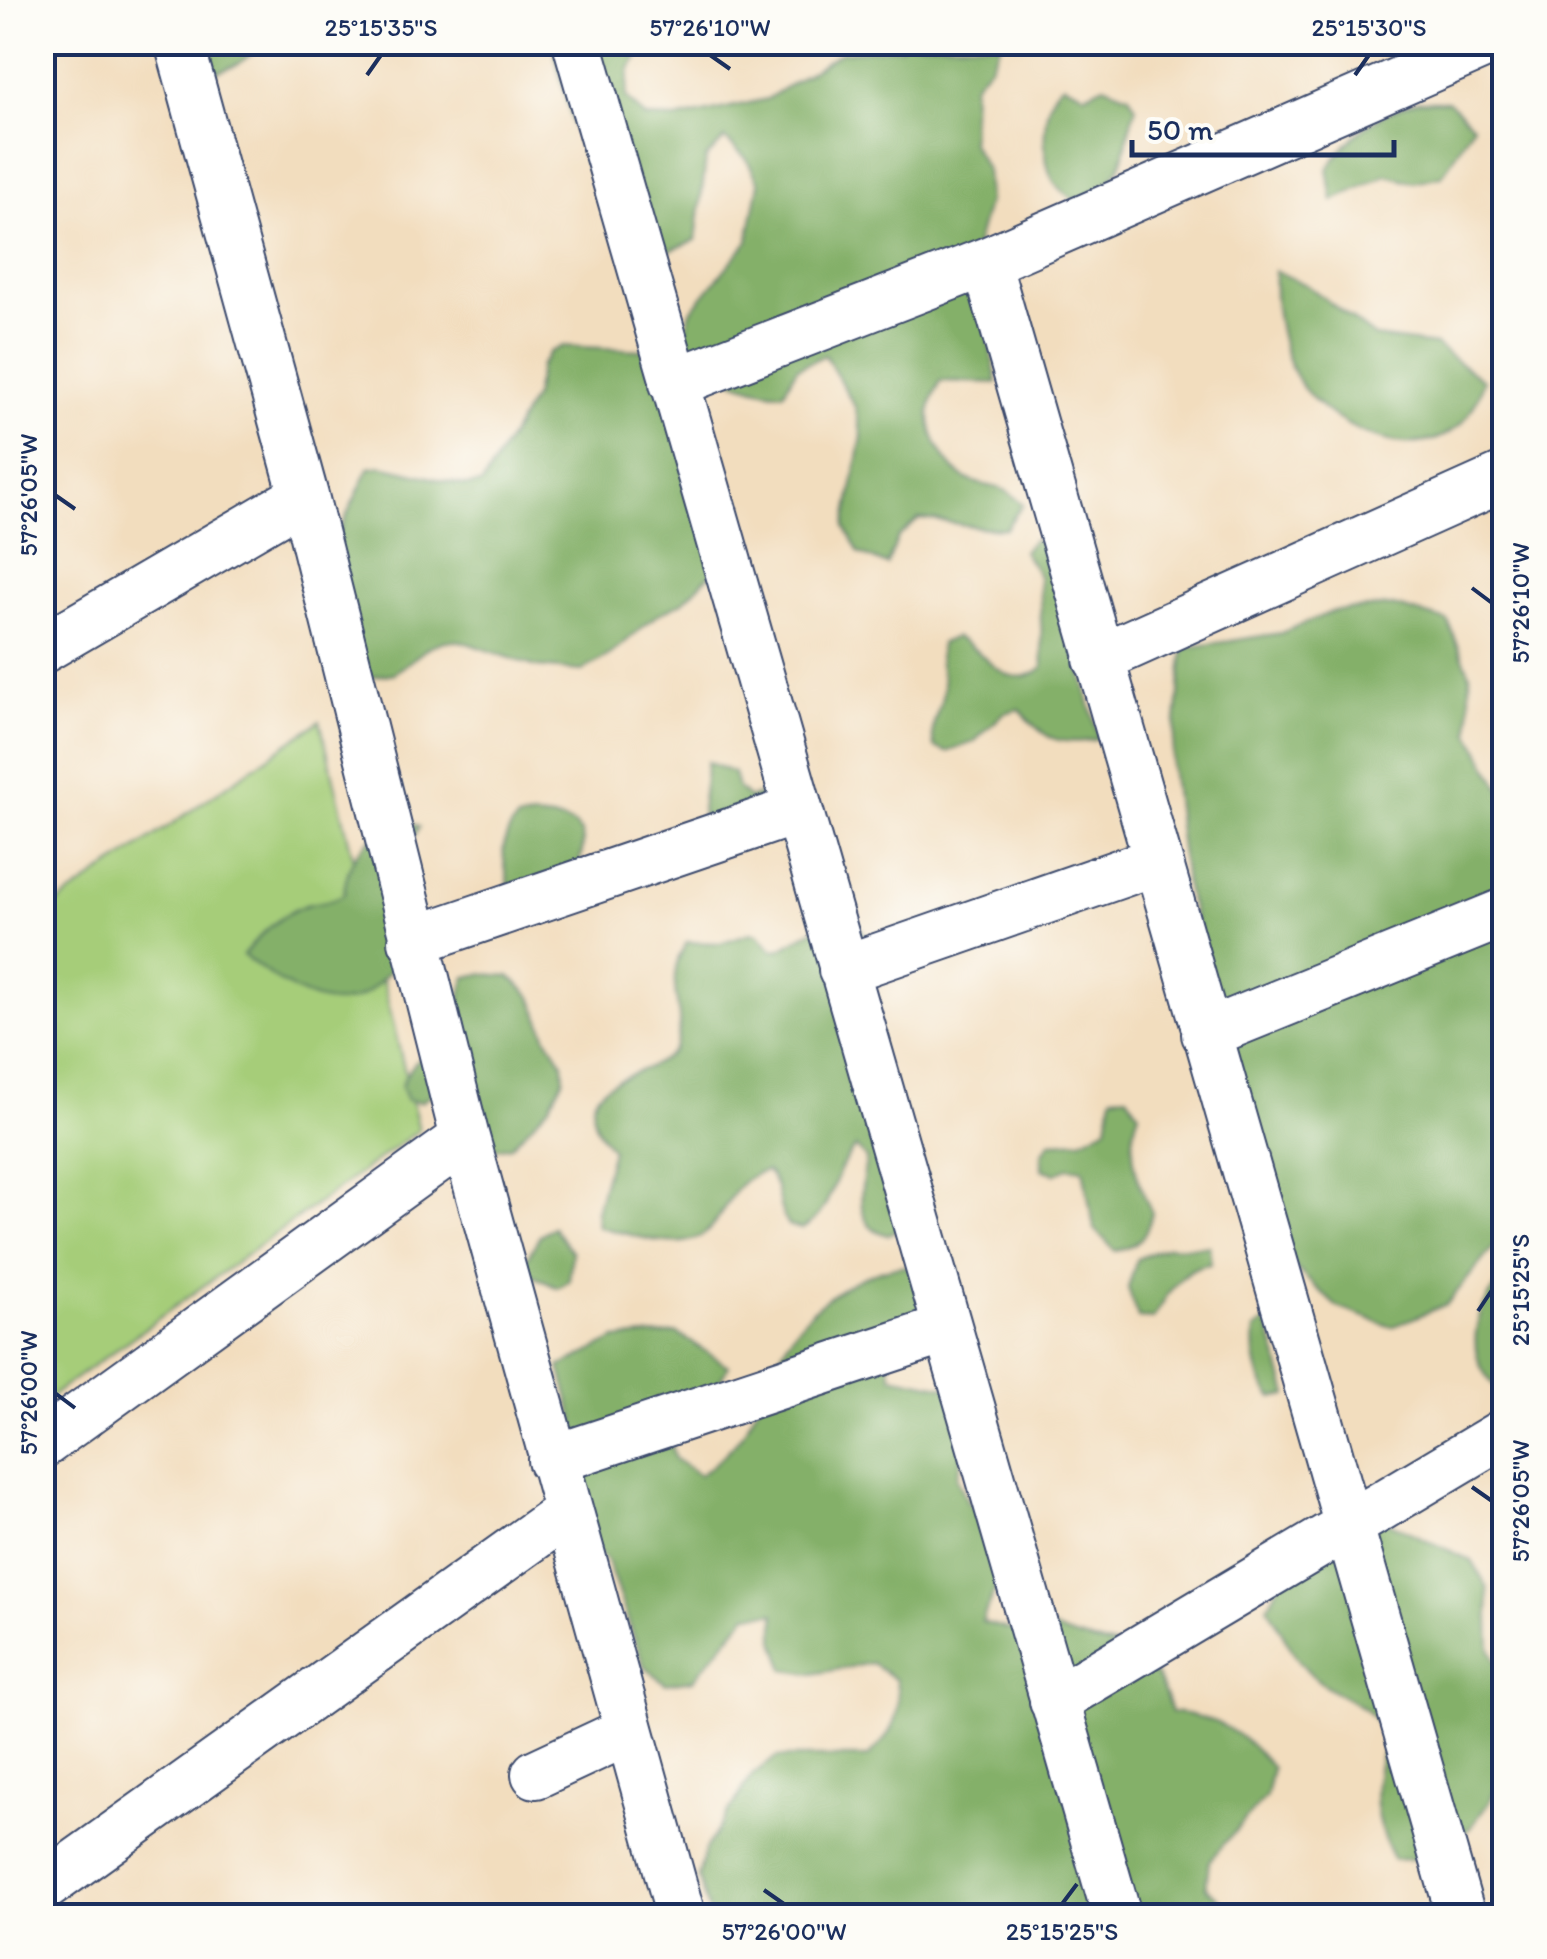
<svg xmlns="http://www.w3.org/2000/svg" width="1547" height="1959" viewBox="0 0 1547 1959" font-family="Itim,sans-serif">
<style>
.green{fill:#a6cd79;stroke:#607e6c;stroke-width:2.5}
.forest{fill:#84b069;stroke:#507064;stroke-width:2.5}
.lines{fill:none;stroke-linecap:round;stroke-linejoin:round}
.minor-casing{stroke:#3b496c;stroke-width:52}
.minor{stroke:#fff;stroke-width:48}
.ticks{fill:none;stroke:#1b2f5e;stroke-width:4}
.neatline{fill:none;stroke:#1b2f5e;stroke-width:4}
.ticks-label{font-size:25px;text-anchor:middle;fill:#1b2f5e}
</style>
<rect width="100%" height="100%" fill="#fdfcf7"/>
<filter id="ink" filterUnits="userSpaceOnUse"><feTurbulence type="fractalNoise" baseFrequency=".01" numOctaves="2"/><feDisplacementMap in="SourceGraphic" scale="20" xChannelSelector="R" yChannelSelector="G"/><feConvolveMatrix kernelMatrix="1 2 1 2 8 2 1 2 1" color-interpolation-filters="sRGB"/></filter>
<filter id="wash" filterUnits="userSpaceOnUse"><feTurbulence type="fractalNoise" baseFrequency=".0048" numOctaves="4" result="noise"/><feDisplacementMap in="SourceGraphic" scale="40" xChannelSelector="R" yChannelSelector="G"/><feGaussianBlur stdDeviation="2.25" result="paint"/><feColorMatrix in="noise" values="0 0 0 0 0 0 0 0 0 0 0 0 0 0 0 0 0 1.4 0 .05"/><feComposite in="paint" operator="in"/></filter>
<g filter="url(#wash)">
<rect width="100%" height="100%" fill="#f2ddbe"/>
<path class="green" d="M320,721l99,409 -376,272 -1,-488z"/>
<path class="forest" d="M174,43h92l-28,21 -31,11z
M557,43h89l-16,26 -4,28 20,21 30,1 91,-20 74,-47 60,-5 3,-4h97l-11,22 -17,20 -2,58 15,26 2,31 -15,55 24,128 -57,-2c-3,9 -10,21 -10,30 -2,26 19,63 44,71 27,9 24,0 49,22l-17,24c-31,2 -56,-8 -87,-9l-21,18 -11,28 -28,-12 -14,-26 17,-91 -7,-29 -30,-52 -28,13 -14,25c-41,-4 -75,-19 -101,-52l9,-30 57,-70 11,-58 -13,-25 -21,-19 -19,19 -10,82 -27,11c-86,-44 -92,-112 -114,-197z
M1063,84l22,10 19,-9 25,10 7,12c-20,55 1,63 -60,94 -8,-6 -18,-11 -23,-21 -12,-20 -13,-83 10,-96z
M1419,101h29l25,24 -31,51 -28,6 -28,-7 -53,26 -5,-32c22,-35 51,-58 91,-68z
M1275,271l32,14 68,52 60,8 48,35c-22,97 -129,68 -179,9 -23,-29 -31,-83 -29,-118z
M563,346l98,5 64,208 -42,43 -26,13 -46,39 -29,17 -46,-4 -75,-26h-16l-15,5 -35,27 -30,5 -36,-125 40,-85 13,-2 85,20 15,-2 52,-88 6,-29 10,-15z
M1033,540l15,3 51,196c-39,7 -55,2 -79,-30l-16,4 -30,29 -27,10 -13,-5c-6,-29 11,-41 9,-64 -1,-16 -7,-24 -2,-40l14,-6c35,15 48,58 88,31l-4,-92 -16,-25z
M1393,606l55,15 22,53v59l34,62v439l-57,70 -55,23 -55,-20 -46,-43 -106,-380 -14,-118 13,-118 97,-15 53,-22z
M707,762l27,11 4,15 11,10 30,-8 6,14 -80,20 -4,-15z
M533,817c40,3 61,6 44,52l-66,27c-5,-31 -17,-50 6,-76z
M406,820l13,7 -13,24 -2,103c-12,14 -24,30 -39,40 -40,26 -91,-16 -122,-39 17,-20 37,-41 63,-50 15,-4 24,-2 38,-11 4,-45 25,-57 62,-74z
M838,914l25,16 12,37 -8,49 33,211 -12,8c-37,-8 -26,-47 -22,-76l-10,-12c-26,25 -20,63 -54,82l-14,-3c-12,-18 -7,-39 -21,-55 -53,9 -35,78 -100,71 -23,-2 -46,-11 -69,-15l-2,-16 16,-61c-5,-8 -14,-17 -17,-26 -19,-51 66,-46 80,-78 15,-35 -16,-61 12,-104l33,1 30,-10 8,1 15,16 8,-1z
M481,974l29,2 22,21 15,41 16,25 1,15 -14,27 -39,41 -15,3 -12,-7 -9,-62 -10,-10 -44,32 -14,-2 -6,-13c9,-30 36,-36 51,-62 9,-15 7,-33 14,-48z
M1127,1095l12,18c-14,34 -2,69 13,100 -5,22 -14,35 -37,38l-21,-23 -11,-59 -14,-2 -13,7 -14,-5v-15l8,-12 31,-2 26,-14 5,-30z
M553,1227l19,25 -3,29 -11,7 -27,-13 -6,-13 15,-27z
M1209,1246l2,18c-30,1 -44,32 -58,55l-15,-1 -10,-30 9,-29 28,-12z
M900,1266l58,3 -3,27 -70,51 7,29 60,12 12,62 -7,28 11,25 47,35c-6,30 -24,54 -33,84l29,8 31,-8c59,38 103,0 129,90 45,4 72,20 101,56l-6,28 -57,65 -3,27 33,28h-529l-12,-39 7,-27 48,-76 24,-17h91c26,-24 34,-42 28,-77l-24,-17 -59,11 -28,-4 -10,-29v-28l-27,1 -55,66 -27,4 -22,-18 -37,-105 -39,-43 8,-92 -16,-59 56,-28 61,-6 51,33 -15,28 -46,37 8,28 24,16c53,-37 55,-64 81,-119 21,-47 71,-81 120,-90z
M1504,1277v117c-42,-32 -34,-80 0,-117z
M1267,1320l21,75 -15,3c-16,-16 -21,-47 -18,-69z
M1378,1517l94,44 16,27 2,60 14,30v95l-15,29 -17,24 -22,20 -24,12 -32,2c-24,-44 -23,-78 -7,-124 -26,-39 -36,-31 -68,-55 -24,-18 -36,-48 -51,-74l13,-27z"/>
</g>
<g filter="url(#ink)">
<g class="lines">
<g class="minor-casing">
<path id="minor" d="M179,42l125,454 161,642 216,778
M577,42l540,1874
M986,262l475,1654
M674,383l312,-121 504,-220
M42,649l262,-153
M1098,659l406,-182
M413,941l384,-131
M843,970l313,-109
M1206,1034l298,-121
M42,1444l423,-306
M552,1460l395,-131
M1054,1701l450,-268
M536,1774l92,-43
M42,1888l524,-375"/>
</g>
<use href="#minor" class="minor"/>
</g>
</g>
<path class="ticks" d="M710,55l20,14M367,75l14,-20M1355,75l14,-20M55,495l20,14M1472,588l20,15M1478,1311l14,-21M55,1393l20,15M1472,1487l20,14M764,1890l20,14M1062,1904l15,-20"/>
<rect width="1547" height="1959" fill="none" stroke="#fdfcf7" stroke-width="110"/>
<path d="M1132 140v15h262v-15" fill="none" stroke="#1b2f5e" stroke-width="5"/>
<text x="1147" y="140" font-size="30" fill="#1b2f5e" stroke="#fdfcf7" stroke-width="8" paint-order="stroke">50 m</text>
<rect x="55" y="55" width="1437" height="1849" class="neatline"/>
<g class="ticks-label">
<text x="381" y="36">25°15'35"S</text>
<text x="710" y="36">57°26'10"W</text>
<text x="1369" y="36">25°15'30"S</text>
<text transform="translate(28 495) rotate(-90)" y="9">57°26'05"W</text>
<text transform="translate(1520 603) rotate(-90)" y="9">57°26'10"W</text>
<text transform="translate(1520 1290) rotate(-90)" y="9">25°15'25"S</text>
<text transform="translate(28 1393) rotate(-90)" y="9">57°26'00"W</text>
<text transform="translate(1520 1501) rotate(-90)" y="9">57°26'05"W</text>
<text x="784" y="1940">57°26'00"W</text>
<text x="1062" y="1940">25°15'25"S</text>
</g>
</svg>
